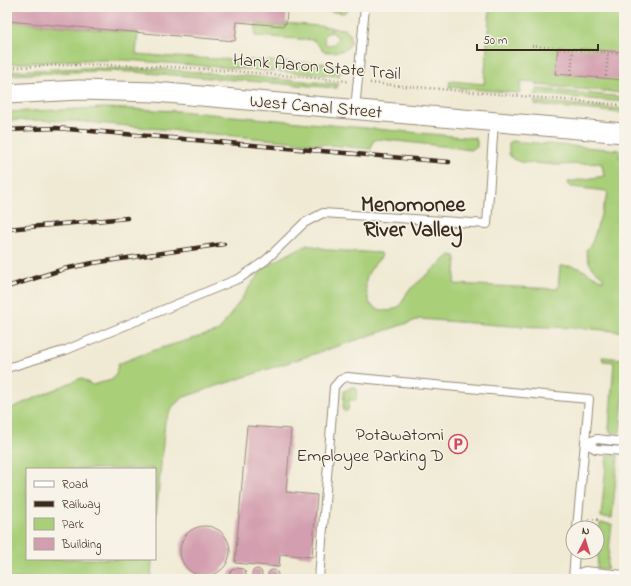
<svg xmlns="http://www.w3.org/2000/svg" width="631" height="586" viewBox="0 0 631 586" font-family="'Indie Flower',sans-serif">
<style>
.green{fill:#a9cf79;stroke:#727c4c}
.building{fill:#d39eaf}
.lines{fill:none;stroke-linecap:round;stroke-linejoin:round}
.service-casing{stroke:#968a79;stroke-width:10}
.tertiary-casing{stroke:#968a79;stroke-width:21}
.path{stroke:#968a79;stroke-width:2.5;stroke-dasharray:1 3;stroke-linecap:butt}
.service{stroke:#fff;stroke-width:8}
.tertiary{stroke:#fff;stroke-width:19}
.rail-casing{stroke:#3b2a1e;stroke-width:4.5}
.rail{stroke:#f7f3e8;stroke-width:3;stroke-dasharray:9;stroke-linecap:butt}
.labels{text-anchor:middle;stroke-width:3;stroke-linejoin:round;paint-order:stroke}
.street-label{font-size:18px;fill:#3b2a1e;stroke:#f7f3e8}
.poi-label{font-size:18px;fill:#3b2a1e;stroke:#f7f3e8;text-anchor:end}
.district-label{font-size:22px;font-weight:bold;fill:#3b2a1e;stroke:#f7f3e8}
</style>
<rect width="100%" height="100%" fill="#f7f3e8"/>
<filter id="ink" filterUnits="userSpaceOnUse"><feTurbulence type="fractalNoise" baseFrequency=".025" numOctaves="2"/><feDisplacementMap in="SourceGraphic" scale="8" xChannelSelector="R" yChannelSelector="G"/><feConvolveMatrix kernelMatrix="1 2 1 2 8 2 1 2 1" color-interpolation-filters="sRGB"/></filter>
<filter id="wash" filterUnits="userSpaceOnUse"><feTurbulence type="fractalNoise" baseFrequency=".012" numOctaves="4" result="noise"/><feDisplacementMap in="SourceGraphic" scale="16" xChannelSelector="R" yChannelSelector="G"/><feGaussianBlur stdDeviation="0.9" result="paint"/><feColorMatrix in="noise" values="0 0 0 0 0 0 0 0 0 0 0 0 0 0 0 0 0 1.4 0 .05"/><feComposite in="paint" operator="in"/></filter>
<g filter="url(#wash)">
<rect width="100%" height="100%" fill="#f0ead4"/>
<path class="green" d="M286,7h65l-7,6z
M490,7h134v86l-87,-8v-3l-16,-1 -1,12 -71,-6 1,-6 34,3z
M7,21l131,12 -2,21 37,3 167,7 5,3 1,5h-7v4l-214,-16h-41l-77,4z
M284,23l47,4 -1,6h-3l-3,3 1,7 3,2 6,-1 4,-5 -3,-5 -3,-1v-5l12,1 6,5 1,9c-5,10 -16,9 -26,9l-12,-12 -58,-4 1,-12 28,2z
M85,68l76,1 177,15 -1,4 -203,-16 -37,-1 -90,4v-4z
M539,89l85,8v5l-89,-8 1,-4z
M534,101l90,8v4l-88,-8z
M105,108l73,3 297,27 2,3v6l-7,3 -28,-4 -64,-7 -5,2 -2,8 -295,-28 -69,-1v-8z
M511,141l109,9 -1,7 5,1v174l-41,-4 -73,-2 -90,-7 -236,78 -11,9 -8,15 -10,107v-59h-128v90h125l-1,20h-144v-169l74,-32 11,7 20,-5 4,-6 2,-10 33,-13 68,-20 34,-49 12,-15 42,-23 22,6 52,3 1,3c-17,19 -20,23 -12,48l7,5 12,2 11,-5 8,-15 42,-36 5,1 1,3 -2,25 104,5 2,-23h11l8,2 24,13v-4c-11,-8 -15,-13 -17,-27l4,-4 3,-6 15,-47 -2,-2 -34,-4 -3,-1 -1,-4 36,-6 -2,-12 -5,-1 -38,2 -39,-3 -7,-3 -4,-5v-11z
M602,357l22,2v27l-4,47 -10,-1v-3h-1l5,-67 -11,-1z
M352,387h3l2,3 -1,10h-7l-1,10 -3,2 -2,-2 1,-19z
M607,455h11l-6,63 -11,-1z
M600,523l12,1 -5,45 -10,-1z"/>
<g id="blocks">
<path class="building" d="M7,7h279v4h1l-1,13 -2,-1v3l-47,-4 -2,19 -228,-20z
M558,47l66,5v28l-69,-6z
M247,426l44,3 -5,63 31,3 -5,62 -32,-3 -1,13 -44,-4z
M180 551a25 25 0 1 1 50 0a25 25 0 1 1-50 0Z
M237,568l6,1 2,2 2,8h-19l2,-7 2,-2z
M252 574a5 5 0 1 1 10 0a5 5 0 1 1-10 0Z
M268 575a5 5 0 1 1 10 0a5 5 0 1 1-10 0Z"/>
</g>
</g>
<g filter="url(#ink)">
<use href="#blocks" fill-opacity="0" stroke="#968a79" stroke-width="1"/>
<g class="lines">
<g class="service-casing">
<path id="service" d="M355,109l10,-102
M7,368l59,-18 174,-72 26,-18 38,-37 19,-10 164,11 7,-102
M624,442l-27,-3 -12,4 11,6 28,2
M573,575l12,-4 39,4
M319,579l15,-192 6,-7 7,-3 242,22 -12,129
M573,579l2,-27"/>
</g>
<g class="tertiary-casing">
<path id="tertiary" d="M7,94l72,-4 76,2 469,41"/>
</g>
<path class="path" d="M532,46l92,8
M7,68c114,-9 227,3 340,13
M571,74l2,-24
M606,76l2,-23
M624,78v-3
M370,83l254,22
M589,519l11,1"/>
<use href="#service" class="service"/>
<use href="#tertiary" class="tertiary"/>
<g class="rail-casing">
<path id="rail" d="M7,130l49,-2 393,34
M7,229l120,-11
M7,287l57,-18 29,-6 131,-19"/>
</g>
<use href="#rail" class="rail"/>
</g>
</g>
<defs>
<g id="parking-ring" transform="scale(1)"><circle r="9.5" fill="#f7f3e8" stroke="#d1495b" stroke-width="1.5"/><path d="M-3.5-5.5H1a3.5 3.5 0 0 1 0 7H-1V5.5H-3.5ZM-1-3.4V-.6H.8a1.4 1.4 0 0 0 0-2.8Z" fill="#d1495b"/></g>
</defs>
<g fill-rule="evenodd">
<use href="#parking-ring" x="458" y="444"/>
</g>
<g class="labels">
<g class="street-label">
<text transform="translate(317 66) rotate(5)" y="6">Hank Aaron State Trail</text>
<text transform="translate(316 106) rotate(5)" y="6">West Canal Street</text>
</g>
<g class="poi-label">
<text x="444" y="440">Potawatomi<tspan x="444" dy="21">Employee Parking D</tspan></text>
</g>
<g class="district-label">
<text x="413" y="211">Menomonee<tspan x="413" dy="25">River Valley</tspan></text>
</g>
</g>
<rect width="631" height="586" fill="none" stroke="#f7f3e8" stroke-width="24"/>
<rect x="26" y="468" width="130" height="92" fill="#f7f3e8" stroke="#aca397"/>
<rect x="34" y="481" width="20" height="6" fill="#ffffff" stroke="#aca397"/>
<text x="62" y="488" font-size="12" fill="#3b2a1e">Road</text>
<rect x="34" y="501" width="20" height="6" fill="#3b2a1e" stroke="#aca397"/>
<text x="62" y="508" font-size="12" fill="#3b2a1e">Railway</text>
<rect x="34" y="518" width="20" height="12" fill="#a9cf79" stroke="#aca397"/>
<text x="62" y="528" font-size="12" fill="#3b2a1e">Park</text>
<rect x="34" y="538" width="20" height="12" fill="#d39eaf" stroke="#aca397"/>
<text x="62" y="548" font-size="12" fill="#3b2a1e">Building</text>
<g transform="translate(585 540) rotate(5)"><circle r="19" fill="#f7f3e8" stroke="#aca397"/>
<path d="M0-3L7 15L0 10L-7 15Z" fill="#d1495b"/>
<text y="-6" font-size="11" font-weight="bold" text-anchor="middle" fill="#3b2a1e">N</text>
</g>
<path d="M477 44v6h121v-6" fill="none" stroke="#3b2a1e" stroke-width="2"/>
<text x="483" y="44" font-size="12" fill="#3b2a1e" stroke="#f7f3e8" stroke-width="3" paint-order="stroke">50 m</text>
</svg>
